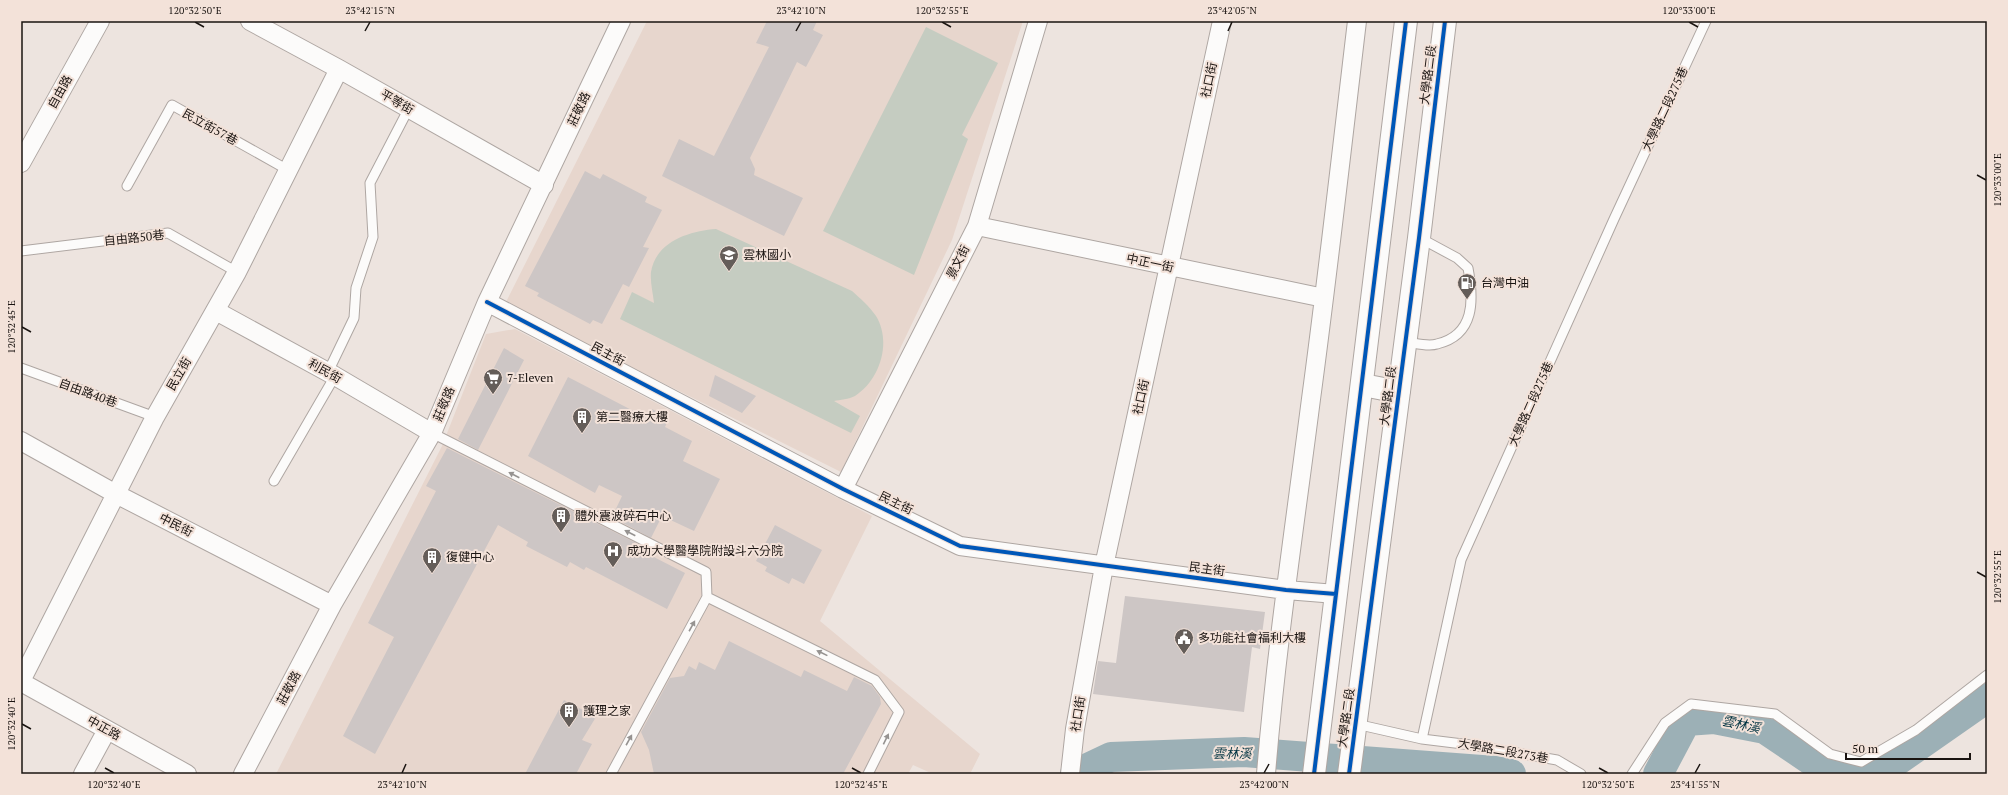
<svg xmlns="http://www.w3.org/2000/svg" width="2008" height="795" viewBox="0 0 2008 795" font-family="'PT Serif','Noto Sans TC',serif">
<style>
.built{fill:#e7d6cd}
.green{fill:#c5ccc1}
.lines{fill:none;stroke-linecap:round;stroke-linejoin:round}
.river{stroke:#9cb0b6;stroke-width:30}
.building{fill:#cdc6c5}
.service-casing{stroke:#aea6a2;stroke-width:11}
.minor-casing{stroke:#aea6a2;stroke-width:20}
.primary-casing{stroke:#aea6a2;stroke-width:24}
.service{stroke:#fcfbfa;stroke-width:9}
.minor{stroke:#fcfbfa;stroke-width:18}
.primary{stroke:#fcfbfa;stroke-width:22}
.cycleway-casing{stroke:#f3e2d9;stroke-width:6}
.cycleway{stroke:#0057b8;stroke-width:4}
.oneway{fill:#969391}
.ticks{fill:none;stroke:#1a1411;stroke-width:1.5}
.labels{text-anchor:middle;stroke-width:4;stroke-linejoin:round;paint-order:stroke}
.street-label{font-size:12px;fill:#1a1411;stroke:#f3e2d9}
.poi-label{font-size:12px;fill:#1a1411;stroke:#f3e2d9;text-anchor:start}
.water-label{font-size:13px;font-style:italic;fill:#003341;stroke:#f3e2d9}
.neatline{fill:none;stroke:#1a1411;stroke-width:1.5}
.ticks-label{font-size:10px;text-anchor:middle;fill:#1a1411}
</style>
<rect width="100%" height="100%" fill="#ede4df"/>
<path class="built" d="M647,21h376l-71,219 -111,232 -336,-168z
M515,329l357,187 -52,105 160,133 -10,20h-37l-20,-9 -5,9h-632l166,-328 44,-112z"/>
<path class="green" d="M926,27l72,36 -36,72 6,4 -54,136 -91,-44z
M716,229l136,62c9,8 17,15 24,25 16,26 4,64 -21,80 -6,3 -15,4 -21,5l26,15 -9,17 -231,-114 12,-27 22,11c-1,-10 -4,-21 -3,-31 5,-31 39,-41 65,-43z"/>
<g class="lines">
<path class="river" d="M1075,774l36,-17 133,-5 251,19 16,3
M1658,774l28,-53 28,-2 51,10 56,38 22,7
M1864,774h14l109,-76"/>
</g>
<path class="building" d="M767,21h50l-4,9 10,5 -17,32 -9,-5 -47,96 5,11 -1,6 49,23 -19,38 -122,-60 17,-37 35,17 55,-109 -13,-4z
M585,171l15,8 3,-5 44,23 -2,5 17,8 -19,37 6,1 -20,39 -6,-3 -21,40 -9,-4 -3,4 -53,-28 2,-3 -14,-7z
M504,348l20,12 -46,90 -20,-11z
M715,375l41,21 -14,17 -33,-17z
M568,377l79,41 5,-9 17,9 -4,9 27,14 -9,20 37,18 -26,52 -32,-15 -11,22 -39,-21 10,-21 -23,-11 -4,8 -67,-37z
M447,448l199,100 -2,4 41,21 -18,36 -81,-42 -2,3 -14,-8 -3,5 -41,-21 2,-4 -30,-17 -123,229 -32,-18 51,-99 -26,-14 68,-132 -10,-5z
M775,525l47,25 -18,34 -12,-6 -3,6 -24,-13 2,-4 -11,-6z
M1125,596l140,16 -5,37 -8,-2 -8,65 -151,-18 5,-33 18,2z
M729,641l72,36 3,-7 43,21 7,-14 18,9 8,11 1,7 -38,70h-189l-5,-24 -8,-18 29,-54 14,-2 5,-10 7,4 3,-8 16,8z
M564,700l32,17 -14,23 10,4 -16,30h-51z"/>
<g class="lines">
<g class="service-casing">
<path id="service" d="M127,186l45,-81 116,65
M21,251l147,-18 69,39
M1406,342c9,1 22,5 31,2 38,-9 37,-44 31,-76l-11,-10 -37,-20
M21,368l134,49
M328,372l26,-54 2,-30 17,-51 -3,-54 39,-75
M432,433l274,139 1,25 -96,177
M274,481l61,-105
M707,597l168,83 24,32 -31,62
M1356,724l66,15 39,-179 153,-341 92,-198
M1422,739l49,6 86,15 24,14
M1632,774l33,-51 26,-19 84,10 55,40 31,8 55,-32 71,-55"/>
</g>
<g class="minor-casing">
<path id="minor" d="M250,21l89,48 205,116
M21,163l79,-142
M977,226l347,72
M487,302l356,187 117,57 326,44 50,4
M216,311l119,65 97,57
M21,441l95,53 216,111
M843,489l134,-263 61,-205
M21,681l134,-264 82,-145 102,-203
M21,682l166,92
M83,774l24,-44
M243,774l89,-169 100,-172 55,-131 134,-281
M1070,774l5,-45 29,-163 118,-545
M1266,774c10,-125 29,-250 45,-375 17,-126 31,-252 46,-378"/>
</g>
<g class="primary-casing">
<path id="primary" d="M1363,385l36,7
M1314,774l92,-753
M1349,774l70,-536 26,-217"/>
</g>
<use href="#service" class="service"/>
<use href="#minor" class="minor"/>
<use href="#primary" class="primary"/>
<g class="cycleway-casing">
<path id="cycleway" d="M487,302l356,187 117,57 326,44 50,4
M1314,774l92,-753
M1349,774l70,-536 26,-217"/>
</g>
<use href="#cycleway" class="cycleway"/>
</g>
<defs><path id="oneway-solid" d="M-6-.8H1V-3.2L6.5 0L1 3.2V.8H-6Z"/></defs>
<g class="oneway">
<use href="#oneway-solid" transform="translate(514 475) rotate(-153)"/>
<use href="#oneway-solid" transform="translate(630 533) rotate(-153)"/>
<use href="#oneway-solid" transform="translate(692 626) rotate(-61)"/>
<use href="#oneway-solid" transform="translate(822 653) rotate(-154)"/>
<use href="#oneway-solid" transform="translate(886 739) rotate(-64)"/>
<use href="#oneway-solid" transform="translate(629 740) rotate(-61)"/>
</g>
<path class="ticks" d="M195,22l9,5M942,22l9,5M1689,22l9,5M365,31l5,-9M796,31l5,-9M1228,31l4,-9M1977,175l9,5M22,327l9,5M1977,572l9,5M22,724l9,5M105,768l9,5M852,768l9,5M1599,768l9,5M402,773l4,-9M1264,773l5,-9M1695,773l5,-9"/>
<defs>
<g id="school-pin" transform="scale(1)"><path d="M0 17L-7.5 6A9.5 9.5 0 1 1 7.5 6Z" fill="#645d59" stroke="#f3e2d9"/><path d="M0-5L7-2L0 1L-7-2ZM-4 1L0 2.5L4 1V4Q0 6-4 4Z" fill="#fff"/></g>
<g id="fuel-pin" transform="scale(1)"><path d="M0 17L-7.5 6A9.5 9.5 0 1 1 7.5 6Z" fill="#645d59" stroke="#f3e2d9"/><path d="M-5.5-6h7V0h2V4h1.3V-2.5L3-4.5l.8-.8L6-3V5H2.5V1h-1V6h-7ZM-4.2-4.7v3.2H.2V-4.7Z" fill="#fff"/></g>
<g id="supermarket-pin" transform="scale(1)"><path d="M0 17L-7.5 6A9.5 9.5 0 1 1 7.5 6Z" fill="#645d59" stroke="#f3e2d9"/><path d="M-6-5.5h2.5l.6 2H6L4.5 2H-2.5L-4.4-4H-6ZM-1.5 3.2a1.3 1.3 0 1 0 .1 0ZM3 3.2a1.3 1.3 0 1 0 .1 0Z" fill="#fff"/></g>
<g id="building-pin" transform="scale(1)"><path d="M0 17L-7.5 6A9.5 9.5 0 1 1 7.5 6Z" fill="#645d59" stroke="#f3e2d9"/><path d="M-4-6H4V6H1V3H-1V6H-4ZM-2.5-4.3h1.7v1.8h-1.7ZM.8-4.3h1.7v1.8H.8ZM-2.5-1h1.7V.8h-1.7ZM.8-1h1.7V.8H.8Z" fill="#fff"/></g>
<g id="hospital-pin" transform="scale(1)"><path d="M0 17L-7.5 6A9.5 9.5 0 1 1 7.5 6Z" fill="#645d59" stroke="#f3e2d9"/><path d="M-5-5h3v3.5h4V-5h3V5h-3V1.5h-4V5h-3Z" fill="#fff"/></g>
<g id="civic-pin" transform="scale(1)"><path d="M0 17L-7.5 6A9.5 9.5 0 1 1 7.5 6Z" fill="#645d59" stroke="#f3e2d9"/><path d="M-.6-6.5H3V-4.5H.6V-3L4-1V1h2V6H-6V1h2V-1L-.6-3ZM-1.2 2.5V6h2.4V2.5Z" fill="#fff"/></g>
</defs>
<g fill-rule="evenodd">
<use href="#school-pin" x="729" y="255"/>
<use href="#fuel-pin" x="1467" y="283"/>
<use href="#supermarket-pin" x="493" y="378"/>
<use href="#building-pin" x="582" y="417"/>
<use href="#building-pin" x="561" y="516"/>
<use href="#hospital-pin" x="613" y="551"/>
<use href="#building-pin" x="432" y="557"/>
<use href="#civic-pin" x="1184" y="638"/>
<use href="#building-pin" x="569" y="711"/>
</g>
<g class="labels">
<g class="street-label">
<text transform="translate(1428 75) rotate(-83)" y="4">大學路二段</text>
<text transform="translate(1209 80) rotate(-78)" y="4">社口街</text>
<text transform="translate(60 92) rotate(-61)" y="4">自由路</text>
<text transform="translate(397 102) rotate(30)" y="4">平等街</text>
<text transform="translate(579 109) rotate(-65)" y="4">莊敬路</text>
<text transform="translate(1665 109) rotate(-65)" y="4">大學路二段275巷</text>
<text transform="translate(210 127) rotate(29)" y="4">民立街57巷</text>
<text transform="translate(134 238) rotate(-6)" y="4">自由路50巷</text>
<text transform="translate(958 262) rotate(-63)" y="4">景文街</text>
<text transform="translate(1150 263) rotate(12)" y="4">中正一街</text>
<text transform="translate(608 354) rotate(28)" y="4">民主街</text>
<text transform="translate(325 371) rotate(29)" y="4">利民街</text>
<text transform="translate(179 374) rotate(-60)" y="4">民立街</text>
<text transform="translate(88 393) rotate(20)" y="4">自由路40巷</text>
<text transform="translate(1388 396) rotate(-83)" y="4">大學路二段</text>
<text transform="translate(1141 397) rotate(-78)" y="4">社口街</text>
<text transform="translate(444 404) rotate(-67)" y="4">莊敬路</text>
<text transform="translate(1531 404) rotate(-66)" y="4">大學路二段275巷</text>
<text transform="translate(896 503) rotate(26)" y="4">民主街</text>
<text transform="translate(176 525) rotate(27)" y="4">中民街</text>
<text transform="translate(1207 569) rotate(8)" y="4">民主街</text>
<text transform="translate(289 688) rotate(-62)" y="4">莊敬路</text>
<text transform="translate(1078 714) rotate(-81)" y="4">社口街</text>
<text transform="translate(1346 718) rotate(-82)" y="4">大學路二段</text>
<text transform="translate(104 728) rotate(29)" y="4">中正路</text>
<text transform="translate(1503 751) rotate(10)" y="4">大學路二段273巷</text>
</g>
<g class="poi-label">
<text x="743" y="259">雲林國小</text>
<text x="1481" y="287">台灣中油</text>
<text x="507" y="382">7-Eleven</text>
<text x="596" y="421">第二醫療大樓</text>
<text x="575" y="520">體外震波碎石中心</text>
<text x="627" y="555">成功大學醫學院附設斗六分院</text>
<text x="446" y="561">復健中心</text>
<text x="1198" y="642">多功能社會福利大樓</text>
<text x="583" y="715">護理之家</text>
</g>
<g class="water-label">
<text transform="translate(1741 724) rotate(12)" y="5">雲林溪</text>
<text x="1232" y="758">雲林溪</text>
</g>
</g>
<rect width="2008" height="795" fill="none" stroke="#f3e2d9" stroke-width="44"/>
<path d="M1846 753v6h124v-6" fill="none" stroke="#1a1411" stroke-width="2"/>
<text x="1852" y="753" font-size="12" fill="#1a1411" stroke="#f3e2d9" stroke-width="3" paint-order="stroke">50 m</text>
<rect x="22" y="22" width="1964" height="751" class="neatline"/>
<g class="ticks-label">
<text x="195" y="14">120°32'50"E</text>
<text x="370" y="14">23°42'15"N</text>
<text x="801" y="14">23°42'10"N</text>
<text x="942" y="14">120°32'55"E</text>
<text x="1232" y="14">23°42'05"N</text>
<text x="1689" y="14">120°33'00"E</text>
<text transform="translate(1997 180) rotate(-90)" y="4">120°33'00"E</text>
<text transform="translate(11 327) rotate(-90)" y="4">120°32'45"E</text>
<text transform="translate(1997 577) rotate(-90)" y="4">120°32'55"E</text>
<text transform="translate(11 724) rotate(-90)" y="4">120°32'40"E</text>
<text x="114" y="788">120°32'40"E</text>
<text x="402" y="788">23°42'10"N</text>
<text x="861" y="788">120°32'45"E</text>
<text x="1264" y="788">23°42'00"N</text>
<text x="1608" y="788">120°32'50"E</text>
<text x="1695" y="788">23°41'55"N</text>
</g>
</svg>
